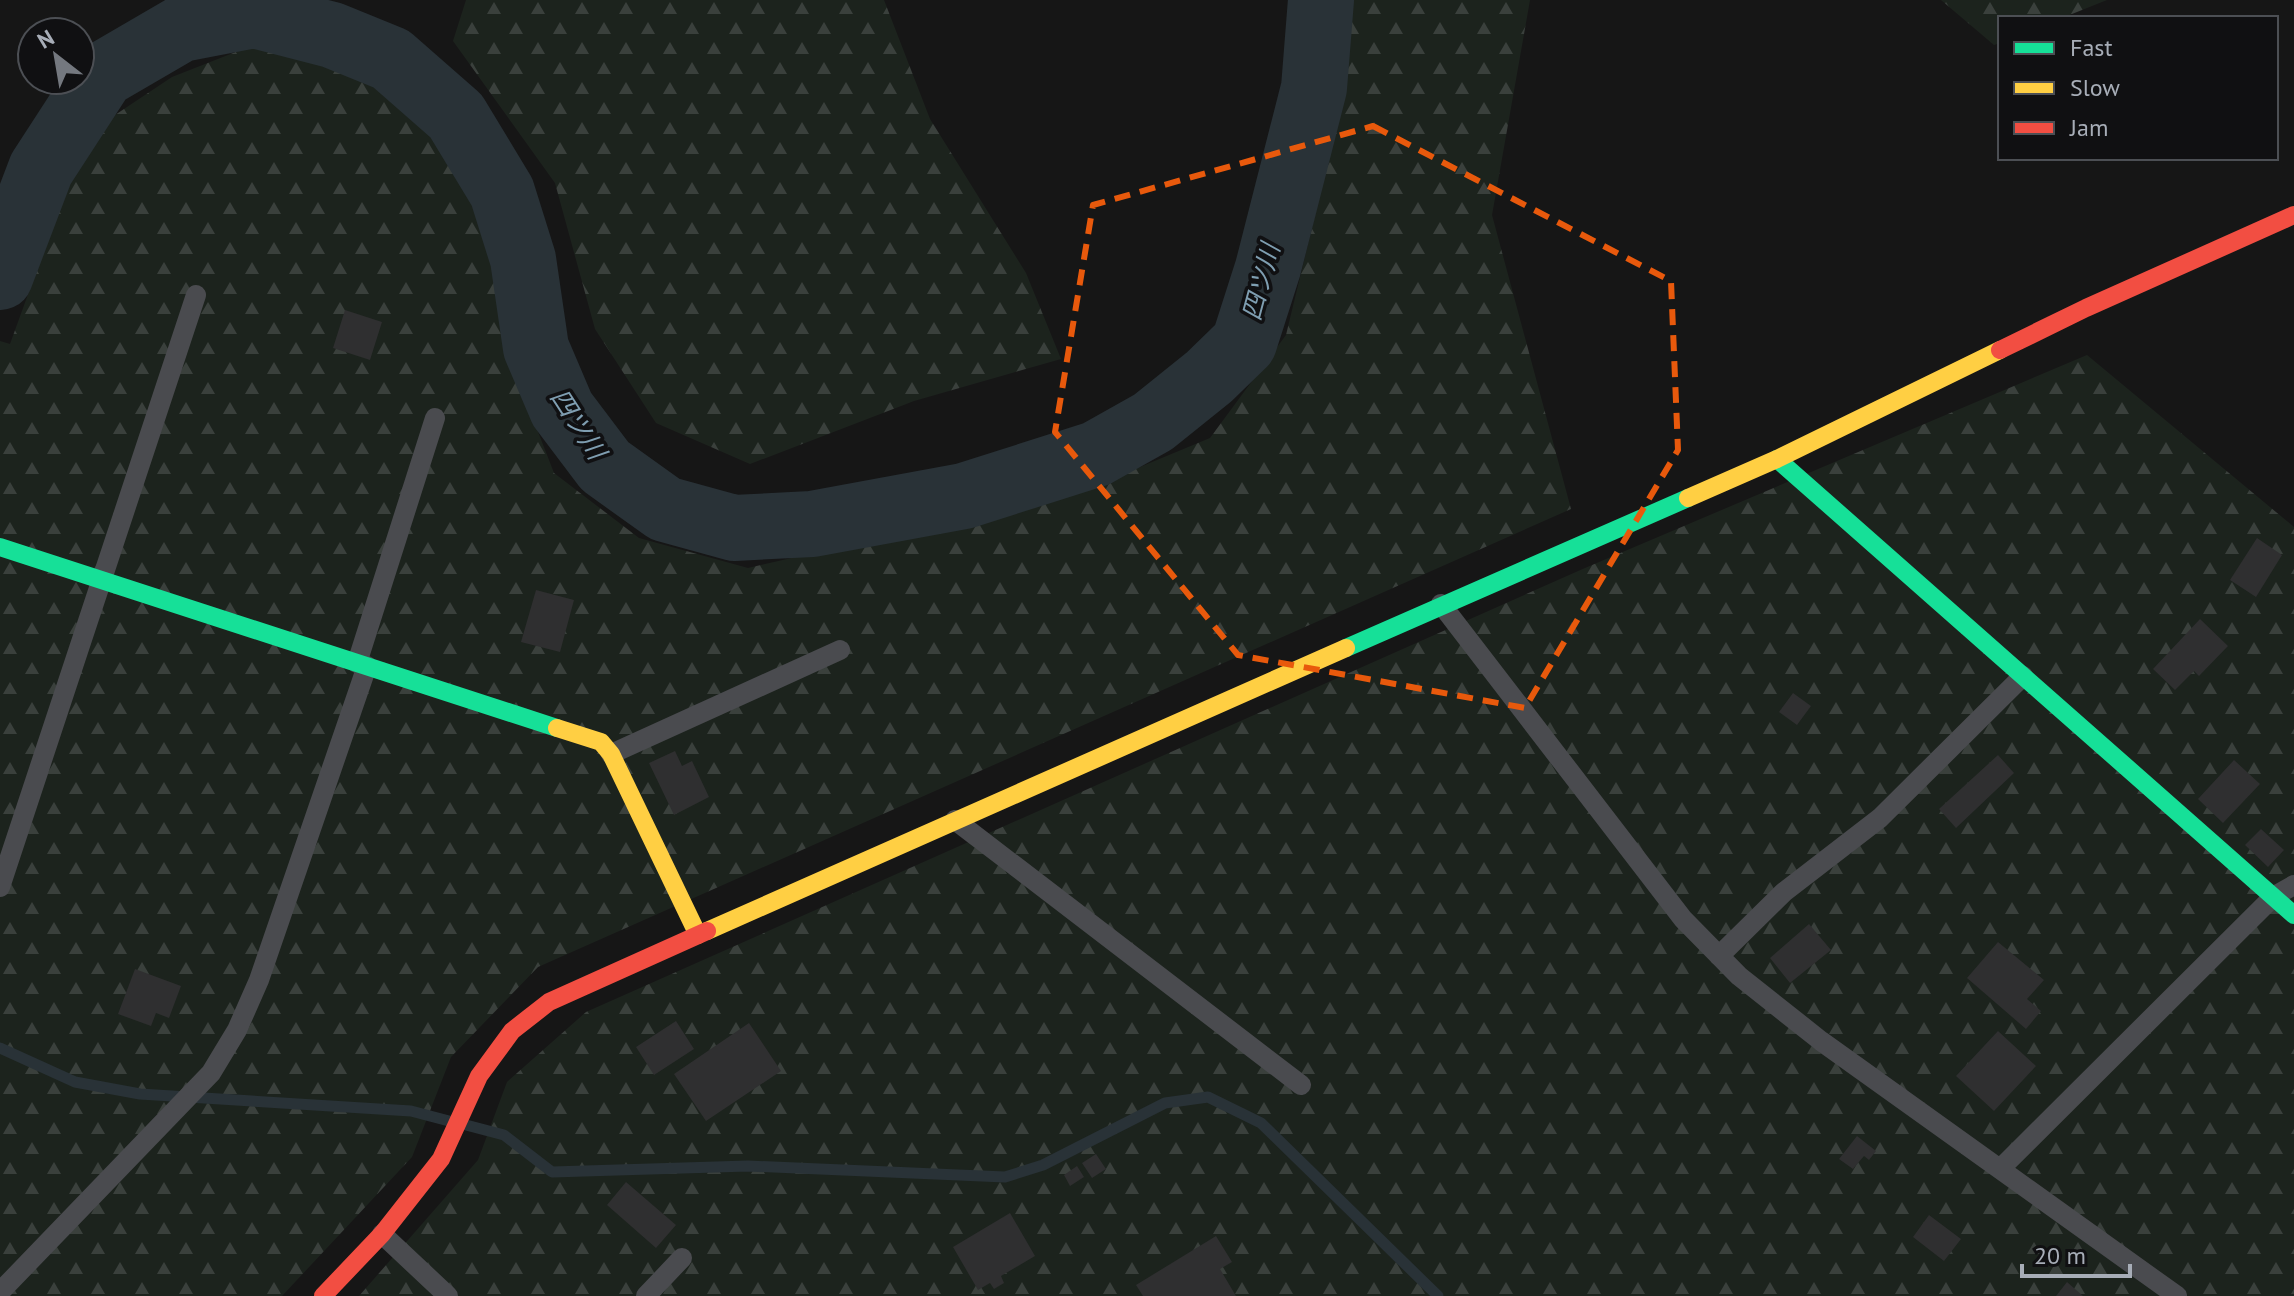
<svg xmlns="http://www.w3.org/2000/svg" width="2294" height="1296" viewBox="0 0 2294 1296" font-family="'PT Sans','Noto Sans JP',sans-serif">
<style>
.forest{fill:url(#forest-firs)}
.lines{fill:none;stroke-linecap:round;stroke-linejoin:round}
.stream{stroke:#293237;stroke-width:11}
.river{stroke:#293237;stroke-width:66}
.building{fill:#2f2f30}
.lane{stroke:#4a4b4f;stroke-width:20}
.fast{stroke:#16e098;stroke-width:18}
.slow{stroke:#ffcf43;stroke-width:18}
.jam{stroke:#f24e42;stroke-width:18}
.marked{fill:none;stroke:#e8590c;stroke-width:6;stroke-dasharray:16 10;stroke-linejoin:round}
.labels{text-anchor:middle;stroke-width:7;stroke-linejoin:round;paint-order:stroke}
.water-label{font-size:26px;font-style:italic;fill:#7f9eb1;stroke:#101012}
</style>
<defs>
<pattern id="forest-firs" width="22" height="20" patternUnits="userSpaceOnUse" patternTransform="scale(2)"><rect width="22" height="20" fill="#1c231d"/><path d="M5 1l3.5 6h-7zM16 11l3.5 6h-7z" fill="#3a403c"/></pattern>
</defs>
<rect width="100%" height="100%" fill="#161616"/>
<path class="forest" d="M466,0h418l46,119 96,154 35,86 -147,42 -164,63 -94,-41 -61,-94 -40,-146 -102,-142z
M1351,0h179l-38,215 79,294 -1033,458 -87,90 -39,100 -130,139h-282v-955l10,3 58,-160 44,-67 60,-40 79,-31 83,20 52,22 45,34 64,102 12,128 47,121 85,65 109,30 332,-76 130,-54 76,-103 41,-169z
M1941,0h166l-45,18h-62v25l-6,2z
M2087,355l207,172v769h-1935l119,-136 29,-78 79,-70 999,-444z"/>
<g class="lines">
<path class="stream" d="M0,1048l75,34 65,12 271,17 38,10
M466,1125l38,10 48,37 196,-6 257,11 38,-12 122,-62 43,-6 53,26 177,173"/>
<path class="river" d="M0,277l41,-108 61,-94 79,-46 73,-14 78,20 59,24 65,57 46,76 21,67 13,89 26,61 43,57 60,43 69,19 78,-4 152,-28 132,-42 57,-32 56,-45 35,-34 24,-75 46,-180 7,-88"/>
</g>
<path class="building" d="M345,310l37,12 -12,38 -37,-12z
M2257,538l25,17 -26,42 -26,-17z
M536,590l38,10 -14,52 -39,-10z
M2200,619l28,27 -29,30 -5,-5 -19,19 -22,-21z
M1793,693l18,13 -14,19 -18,-13z
M675,751l7,15 10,-5 17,36 -35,18 -25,-52z
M1998,755l16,18 -58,55 -17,-19z
M2234,760l26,24 -37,39 -25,-24z
M2261,829l23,21 -16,17 -23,-22z
M1809,924l22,26 -41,33 -20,-25z
M1998,942l46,38 -17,19 14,12 -15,18 -59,-51z
M135,969l46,17 -12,32 -13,-5 -5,13 -33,-12z
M676,1021l18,28 -40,26 -18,-28z
M749,1023l32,48 -75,50 -32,-47z
M1998,1031l38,35 -42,45 -38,-35z
M1857,1136l19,15 -7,9 -5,-4 -11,13 -14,-10z
M1096,1154l10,15 -14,9 -10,-15z
M1077,1166l7,11 -14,9 -6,-11z
M626,1182l50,43 -20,23 -49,-43z
M1010,1213l25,43 -34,20 3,7 -10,6 -4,-6 -12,7 -25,-43z
M1929,1215l32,24 -17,22 -31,-24z
M1216,1236l16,26 -12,7 16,27h-93l-7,-11z
M2067,1282l16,14h-27z"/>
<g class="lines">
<path class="lane" d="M1441,604l242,315 56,57 82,65 356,255
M357,663l78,-245
M611,754l229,-104
M955,820l346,265
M0,887l196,-592
M1719,956l65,-64 96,-74 143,-142
M2001,1168l272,-271 21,-12
M382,1234l66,62
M0,1292l211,-219 26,-43 22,-50 108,-314
M646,1296l36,-38"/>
<path class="fast" d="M1777,459l517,456
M0,547l557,181
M1346,648l342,-150"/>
<path class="slow" d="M1688,498l89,-39 223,-109
M557,728l44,14 10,12 87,181
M707,931l639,-283"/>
<path class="jam" d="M2000,350l86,-42 208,-93
M323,1296l59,-62 59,-75 38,-83 33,-45 37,-29 158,-71"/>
</g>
<path class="marked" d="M1373,126l298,155 7,169 -153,258 -287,-53 -183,-223 38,-227z"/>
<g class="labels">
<g class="water-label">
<text transform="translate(1261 282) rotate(-75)" y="9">四ツ川</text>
<text transform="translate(578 424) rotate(57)" y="9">四ツ川</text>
</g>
</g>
<rect x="1998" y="16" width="280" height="144" fill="#101012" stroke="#4c4f54" stroke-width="2"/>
<rect x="2014" y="42" width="40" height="12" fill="#16e098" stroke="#4c4f54" stroke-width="2"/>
<text x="2070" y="56" font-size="24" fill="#a7adb7">Fast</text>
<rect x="2014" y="82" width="40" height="12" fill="#ffcf43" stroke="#4c4f54" stroke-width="2"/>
<text x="2070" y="96" font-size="24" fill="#a7adb7">Slow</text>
<rect x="2014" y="122" width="40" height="12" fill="#f24e42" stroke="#4c4f54" stroke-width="2"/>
<text x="2070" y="136" font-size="24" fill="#a7adb7">Jam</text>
<g transform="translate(56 56) rotate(329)"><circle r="38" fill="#101012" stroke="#4c4f54" stroke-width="2"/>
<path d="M0-6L14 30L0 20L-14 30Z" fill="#74787f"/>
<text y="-12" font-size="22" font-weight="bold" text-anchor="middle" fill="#a7adb7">N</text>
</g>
<path d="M2022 1264v12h108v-12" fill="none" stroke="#a7adb7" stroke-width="4"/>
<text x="2034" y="1264" font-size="24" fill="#a7adb7" stroke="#101012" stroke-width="6" paint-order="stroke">20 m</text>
</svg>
